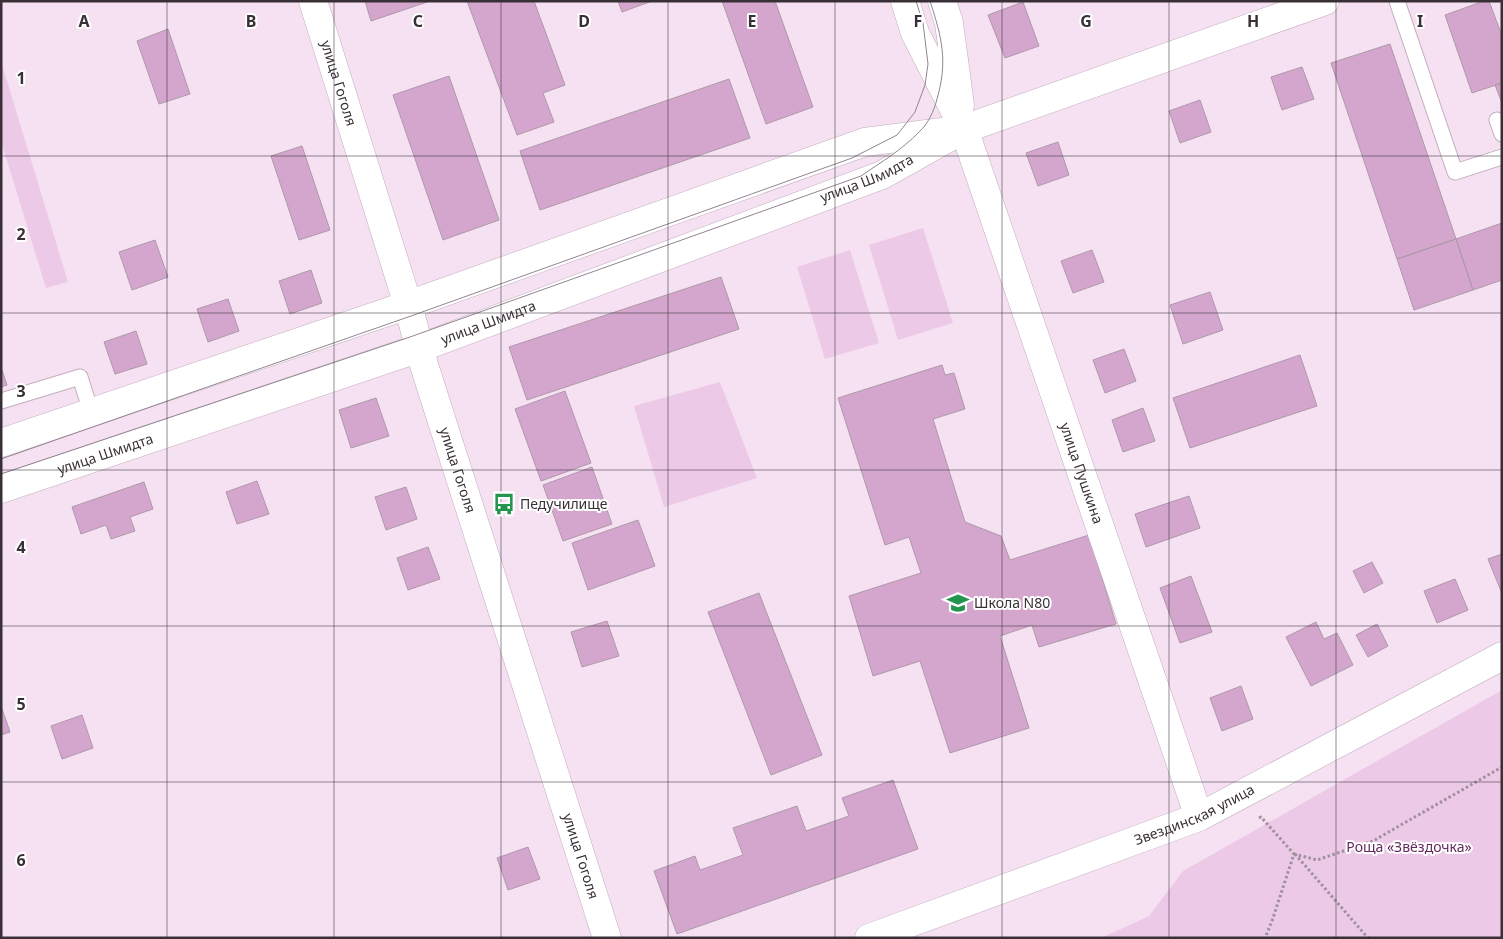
<svg xmlns="http://www.w3.org/2000/svg" width="1503" height="939" viewBox="0 0 1503 939" font-family="'Noto Sans',sans-serif">
<style>
.green{fill:#ecc9e6}
.building{fill:#d4a6ce;stroke:#ad99a9}
.lines{fill:none;stroke-linecap:round;stroke-linejoin:round}
.lane-casing{stroke:#c1adbe;stroke-width:17}
.street-casing{stroke:#c1adbe;stroke-width:29}
.secondary-casing{stroke:#c1adbe;stroke-width:29}
.path{stroke:#9f909d;stroke-width:3;stroke-dasharray:2.5 2.5;stroke-linecap:butt}
.lane{stroke:#fff;stroke-width:15}
.street{stroke:#fff;stroke-width:28}
.secondary{stroke:#fff;stroke-width:28}
.tram{stroke:#928490;stroke-width:1}
.grid{fill:none;stroke:#383036;stroke-width:1;stroke-opacity:0.55}
.labels{text-anchor:middle;stroke-width:4;stroke-linejoin:round;paint-order:stroke}
.street-label{font-size:14px;fill:#383036;stroke:#fff}
.poi-label{font-size:14px;fill:#383036;stroke:#fff;text-anchor:start}
.park-label{font-size:14px;fill:#632b5d;stroke:#fff}
.grid-label{font-size:16px;text-anchor:middle;font-weight:bold;fill:#383036;stroke:#fff;stroke-width:4;stroke-linejoin:round;paint-order:stroke}
</style>
<rect width="100%" height="100%" fill="#f6e1f3"/>
<path class="green" d="M1,61l67,221 -22,6 -45,-147z
M923,228l30,95 -55,17 -29,-95z
M850,250l29,93 -54,16 -28,-92z
M720,382l37,96 -93,29 -30,-101z
M1502,690v248h-401l48,-22 34,-45z"/>
<path class="building" d="M365,1h65l-59,20z
M467,1h67l31,84 -22,8 11,29 -37,13z
M618,1h34l-30,11z
M722,1h53l38,106 -47,17z
M1484,1h5l13,35v47l-30,10 -27,-78z
M1023,2l16,44 -34,12 -17,-43z
M168,29l22,65 -31,10 -22,-63z
M1390,44l66,195 -59,20 -66,-196z
M1302,67l12,32 -32,11 -11,-33z
M449,76l50,144 -56,20 -50,-145z
M729,79l21,59 -210,72 -20,-59z
M1502,83v20l-7,-18z
M1200,100l11,32 -31,11 -11,-32z
M1058,142l11,33 -31,11 -12,-33z
M302,146l28,84 -31,10 -28,-84z
M1502,223v57l-29,10 -17,-51z
M1456,239l17,51 -59,20 -17,-51z
M155,240l13,37 -36,13 -13,-38z
M1092,250l12,32 -31,11 -12,-32z
M311,270l11,33 -32,11 -11,-33z
M721,277l18,52 -212,71 -18,-53z
M1210,292l13,38 -40,14 -13,-39z
M228,299l11,32 -31,11 -11,-33z
M136,331l11,33 -32,10 -11,-32z
M1124,349l12,32 -31,12 -12,-33z
M1300,355l17,51 -127,42 -17,-50z
M942,365l3,10 9,-2 11,36 -32,10 32,103 36,14 9,24 79,-25 27,89 -77,23 -7,-22 -32,11 29,92 -79,25 -30,-92 -47,15 -24,-80 72,-23 -12,-36 -24,8 -47,-147z
M1,367l6,18 -6,2z
M565,391l26,72 -50,18 -26,-72z
M376,398l13,38 -38,12 -12,-38z
M1143,408l12,33 -32,11 -11,-32z
M592,467l20,57 -49,17 -20,-56z
M257,481l12,33 -32,10 -11,-32z
M144,482l9,27 -23,8 5,14 -24,8 -5,-14 -25,9 -9,-27z
M406,487l11,32 -31,11 -11,-33z
M1189,496l11,32 -54,19 -11,-33z
M638,520l17,46 -67,24 -16,-47z
M428,547l12,32 -32,11 -11,-32z
M1502,554v37h-1l-13,-32z
M1372,562l11,21 -19,10 -11,-22z
M1191,576l21,56 -32,11 -20,-55z
M1455,579l13,31 -31,13 -13,-32z
M759,593l63,162 -51,20 -63,-163z
M607,621l12,35 -37,11 -11,-35z
M1316,622l8,17 13,-6 16,32 -42,21 -25,-49z
M1377,624l11,22 -20,11 -12,-22z
M1241,686l12,33 -31,12 -12,-33z
M1,706l9,26 -9,3z
M82,715l11,33 -31,11 -11,-33z
M893,780l25,69 -241,85 -23,-63 41,-15 5,14 43,-15 -10,-27 64,-22 9,25 43,-15 -7,-18z
M528,847l12,32 -32,11 -11,-32z"/>
<g class="lines">
<g class="lane-casing">
<path id="lane" d="M1397,1l58,171 47,-15
M1497,120l5,14
M1,401l79,-24 11,35"/>
</g>
<g class="street-casing">
<g id="street">
<path id="s1" d="M905,1l10,32 49,96 235,688"/>
<path d="M942,1l7,22 11,82"/>
<path id="s2" d="M869,938l330,-121 303,-161"/>
</g>
</g>
<g class="secondary-casing">
<g id="secondary">
<path id="s3" d="M313,1l95,304 16,60 183,573"/>
<path d="M1,443l407,-138 457,-163 85,-11"/>
<path id="s4" d="M1,489l419,-141 462,-173 82,-46 361,-128"/>
</g>
</g>
<path class="path" d="M1259,818l2,-1 33,37 -22,67 -7,17
M1294,854l23,6 56,-19 129,-74
M1295,854l73,84"/>
<use href="#lane" class="lane"/>
<use href="#street" class="street"/>
<use href="#secondary" class="secondary"/>
<path class="tram" d="M1,459l410,-143 441,-158 45,-23 18,-23 10,-27 3,-21 -5,-41 -7,-22
M1,474l409,-137 451,-161c20,-14 41,-26 58,-44 9,-8 15,-21 18,-33 11,-38 5,-61 -7,-98"/>
</g>
<path class="grid" d="M167,1v937M334,1v937M501,1v937M668,1v937M835,1v937M1002,1v937M1169,1v937M1336,1v937M1,156h1501M1,313h1501M1,470h1501M1,626h1501M1,782h1501"/>
<defs>
<g id="bus-bare" transform="scale(1.725)"><path d="M-5-6H5V4H4V6H2V4H-2V6H-4V4H-5ZM-3.5-4V0h7V-4ZM-3.5 1.2v1.5H-2V1.2ZM2 1.2v1.5H3.5V1.2Z" fill="#23954f" stroke="#fff" stroke-width="2.5" paint-order="stroke"/></g>
<g id="school-bare" transform="scale(1.725)"><path d="M0-5L7-2L0 1L-7-2ZM-4 1L0 2.5L4 1V4Q0 6-4 4Z" fill="#23954f" stroke="#fff" stroke-width="2.5" paint-order="stroke"/></g>
</defs>
<g fill-rule="evenodd">
<use href="#bus-bare" x="504" y="504"/>
<use href="#school-bare" x="958" y="603"/>
</g>
<g class="labels">
<g class="street-label">
<text dy="5" stroke="none"><textPath href="#s3" startOffset="86">улица Гоголя</textPath></text>
<text dy="5" stroke="none"><textPath href="#s4" startOffset="920">улица Шмидта</textPath></text>
<text dy="5" stroke="none"><textPath href="#s4" startOffset="515">улица Шмидта</textPath></text>
<text dy="5" stroke="none"><textPath href="#s4" startOffset="110">улица Шмидта</textPath></text>
<text dy="5" stroke="none"><textPath href="#s3" startOffset="491">улица Гоголя</textPath></text>
<text dy="5" stroke="none"><textPath href="#s1" startOffset="505">улица Пушкина</textPath></text>
<text dy="5" stroke="none"><textPath href="#s2" startOffset="348">Звездинская улица</textPath></text>
<text dy="5" stroke="none"><textPath href="#s3" startOffset="896">улица Гоголя</textPath></text>
</g>
<g class="poi-label">
<text x="520" y="509">Педучилище</text>
<text x="974" y="608">Школа N80</text>
</g>
<g class="park-label">
<text x="1409" y="852">Роща «Звёздочка»</text>
</g>
</g>
<g class="grid-label">
<text x="84" y="27">A</text>
<text x="251" y="27">B</text>
<text x="418" y="27">C</text>
<text x="584" y="27">D</text>
<text x="752" y="27">E</text>
<text x="918" y="27">F</text>
<text x="1086" y="27">G</text>
<text x="1253" y="27">H</text>
<text x="1420" y="27">I</text>
<text x="21" y="84">1</text>
<text x="21" y="240">2</text>
<text x="21" y="397">3</text>
<text x="21" y="553">4</text>
<text x="21" y="710">5</text>
<text x="21" y="866">6</text>
</g>
<rect width="1503" height="939" fill="none" stroke="#383036" stroke-width="5"/>
</svg>
